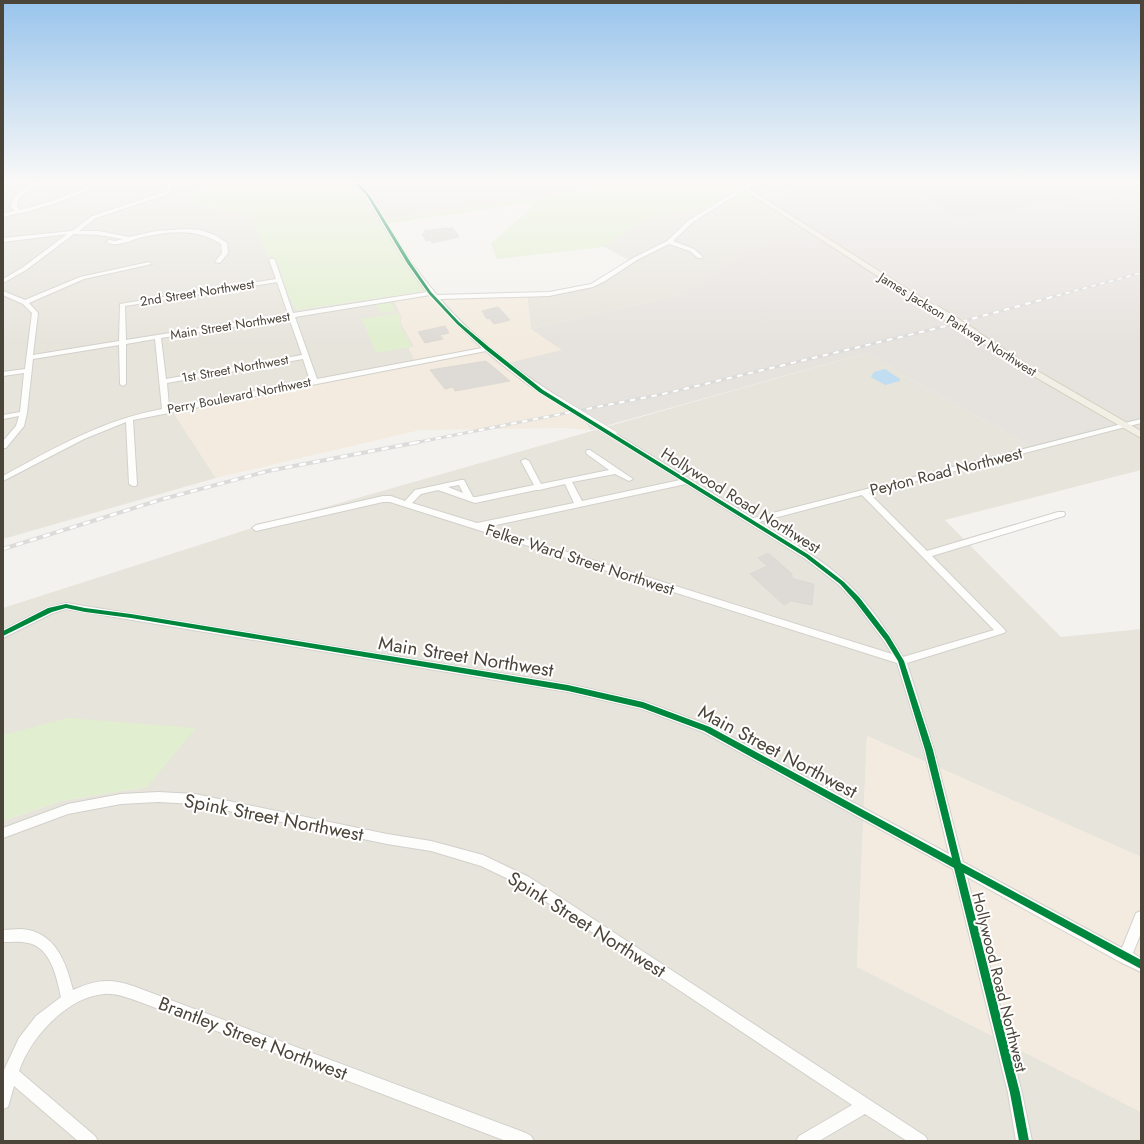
<svg xmlns="http://www.w3.org/2000/svg" width="1144" height="1144" viewBox="0 0 1144 1144" font-family="Jost,sans-serif">
<style>
.residential{fill:#e7e4dc}
.commercial{fill:#f3ebdf}
.industrial{fill:#e6e2de}
.green{fill:#e1eecf}
.water{fill:#c0ddf1}
.building{fill:#dedbd6;stroke:#dcd9d4}
.lines{fill:none;stroke-linecap:round;stroke-linejoin:round}
.minor-casing{stroke:#d2d0cb;stroke-width:2}
.major-casing{stroke:#d6cebb;stroke-width:2}
.minor{fill:#fdfdfc;fill-rule:evenodd}
.major{fill:#f2efe6;fill-rule:evenodd}
.rail-far2-casing{stroke:#dbdbda;stroke-width:2.5}
.rail-far1-casing{stroke:#dbdbda;stroke-width:3}
.rail-casing{stroke:#dbdbda;stroke-width:4}
.rail-far2{stroke:#fff;stroke-width:1.5;stroke-dasharray:4.5;stroke-linecap:butt}
.rail-far1{stroke:#fff;stroke-width:2;stroke-dasharray:5.5;stroke-linecap:butt}
.rail{stroke:#fff;stroke-width:2.5;stroke-dasharray:7;stroke-linecap:butt}
.minor-bridge-casing{stroke:#d2d0cb;stroke-width:8;stroke-linecap:butt}
.major-bridge-casing{stroke:#d6cebb;stroke-width:10;stroke-linecap:butt}
.minor-bridge{stroke:#fdfdfc;stroke-width:7}
.major-bridge{stroke:#f2efe6;stroke-width:8}
.cycleway-casing{stroke:#fff;stroke-width:2}
.cycleway{fill:#00873e;fill-rule:evenodd}
.labels{text-anchor:middle;stroke-width:4;stroke-linejoin:round;paint-order:stroke}
.far-street-label{font-size:13px;fill:#4b4439;stroke:#fff}
.street-label{font-size:16px;fill:#4b4439;stroke:#fff}
.near-street-label{font-size:19px;fill:#4b4439;stroke:#fff}
</style>
<rect width="100%" height="100%" fill="#f4f2ee"/>
<path class="residential" d="M3,183h203l-7,5 -8,15 60,14 27,62 19,31 95,-14 10,21 -1,6 14,24 -6,1 8,17 -246,44 45,69 -213,61z
M354,183h229l-8,9 -198,29z
M736,183h81l-54,15 59,39 -76,13 -67,45 -148,34 -4,-35 26,-1 45,-10 33,-22 -29,-15 45,-28 115,-19z
M865,353l170,96 85,-23 21,12v32l-196,50 116,117 80,-8v228l-274,-121 -10,230 284,146v29h-1138v-320l58,-20 86,-14 -135,-53 -9,1v-127l246,-79z"/>
<path class="commercial" d="M432,290l3,6 92,-2 4,35 32,21 -16,47 38,25 6,8 -27,-2 -144,2 -204,48 -45,-69 246,-44 -8,-17 5,-1 -13,-24 1,-6 -10,-21z
M867,736l274,121v255l-284,-145z"/>
<path class="industrial" d="M817,183h324v255l-21,-12 -85,23 -170,-96 -274,77 -6,-8 -38,-25 -43,-33 58,-14 -31,-21 148,-34 67,-45 75,-13 -59,-38z"/>
<path class="green" d="M206,183h148l23,38 197,-29 9,-9h153l26,16 -115,19 -44,29 -106,12 -6,-15 43,-39 -14,-1 -133,20 8,15 37,51 -135,20 -19,-31 -27,-62 -60,-14 8,-15z
M391,302l4,9 -14,2 -5,-9z
M398,313l2,4 -1,6 13,24 -36,6 -14,-34z
M68,718l128,10 -49,59 -86,14 -58,20v-86z"/>
<path class="water" d="M885,369l15,10v2l-15,4 -14,-8 3,-5z"/>
<path class="building" d="M900,183h219l21,9 -15,3 -7,-4 -158,26z
M446,228h7l6,9 -27,6 -1,-3 -5,1 -4,-7 4,-1 -2,-2z
M498,307l12,13 -16,4 -5,-6 -2,1 -5,-8z
M445,326l4,7 -9,2 3,4 -18,4 -7,-11z
M486,361l24,20 -55,10 -2,-4 -8,2 -15,-19z
M768,553l24,21v4l2,1 20,5 -2,21 -21,-4 -7,4 -34,-31 17,-8 -9,-8z"/>
<g class="lines">
<g class="minor-casing">
<path id="minor" d="M33,183h6c-8,7 -22,11 -22,24l3,3 32,-9 47,-18h6l-49,20 -27,8 -26,6v-4l12,-2 -4,-4c1,-12 13,-19 22,-24z
M163,183h5l5,5 -5,6 -72,24 -17,13h20l30,6 27,-6 30,-2 14,1 15,5 12,8 1,10 -8,10 -5,-1 7,-9 -1,-9c-24,-16 -51,-13 -79,-7 -10,3 -26,11 -36,5l3,-2 6,1 8,-2 -24,-4 -25,-1 -48,36 -23,13v-4l19,-11 45,-34 -64,8v-4l69,-7 20,-15 72,-24 4,-4z
M355,183h5l7,8 45,73 25,31 112,-3 42,-8 42,-26 34,-17 22,-21 61,-37h5l-62,39 -20,19 21,8 8,7v2h-4l-8,-7 -21,-7 -32,16 -32,21 -12,6 -44,9 -109,3c34,40 77,72 122,100v4c-12,1 -65,-42 -76,-52l-353,69 4,64 -1,2h-3l-4,-2 -3,-62 -42,17 -81,42v-5c53,-29 100,-56 159,-67l-7,-70 -29,5v40l-3,2 -3,-2 -1,-39 -86,14 -6,54 -3,13 -18,22h-3v-7l13,-15 3,-10 -16,3v-4l17,-3 4,-39 -21,3v-4l22,-3 7,-56 -9,-9 -20,-9v-4l22,9 55,-23 69,-15 3,2 -68,15 -55,24 9,10 -5,42 86,-14 1,-37 156,-25 -7,-19 3,-2 3,2 18,53 134,-21c-28,-34 -45,-74 -72,-109zM277,282l11,32 -162,26 -1,-34zM430,295l27,29 25,24 -165,31 -22,-62zM289,318l13,37 -136,24 -5,-41zM303,359l7,22 -141,26 -2,-24z
M1141,419v4l-272,70 58,58 131,-39h6l1,2 -1,2 -132,40 74,75 -2,2 -97,30 27,87 29,112 159,86 14,-35 5,-2v22l-8,20 8,5v14l-21,-10 -153,-85 55,216 10,48h-16l-8,-48 -55,-224 -250,-137 -61,-23 -74,-17 -502,-83 -13,4 -50,25v-8l44,-22 19,-5 502,81 75,17 68,25 238,128 -25,-104 -27,-87 -507,-161h-7l-127,29 -4,-3 4,-3 127,-29h8l14,5 10,-11 46,-10h3l9,17h3l58,-12 -13,-24 4,-2 4,2 12,23 68,-14 -22,-16 -1,-2 1,-2h3l43,29 -4,2 -14,-7 -43,8 10,19 98,-21 -70,-44 -1,-2 4,-2 140,86zM565,484l9,19 -97,20 -65,-20 9,-9 17,-4 37,13 61,-13h3zM686,484l118,74 35,27 15,16 30,40 8,13 -405,-127zM459,485l4,8 -15,-6zM862,495l132,135 -91,27c-16,-27 -35,-55 -58,-76 -25,-23 -57,-41 -86,-59z
M158,792l37,2 192,40 44,7 52,14 46,22 396,259 3,5h-21l-42,-27 -46,27h-23l3,-5 53,-31 -331,-220 -40,-19 -50,-15 -44,-7 -192,-40 -37,-2 -37,2 -53,10 -65,24v-10l65,-24 53,-10z
M21,929c34,2 45,33 52,61 23,-10 36,-12 60,-4l393,147 5,3 3,5h-28l-366,-139c-12,-4 -24,-9 -36,-8 -37,3 -74,44 -85,77l76,65 3,5h-20l-64,-55 -6,21 -5,2v-37l16,-34 17,-22 25,-19c-4,-18 -10,-50 -33,-54 -8,-2 -17,-1 -25,-1v-12z"/>
</g>
<g class="major-casing">
<path id="major" d="M733,183h7l199,126 -7,2z
M972,332h6l51,34 112,65v7l-118,-68 -51,-34z"/>
</g>
<use href="#minor" class="minor"/>
<use href="#major" class="major"/>
<g class="rail-far2-casing">
<path id="rail-far2" d="M1048,298l93,-25"/>
</g>
<g class="rail-far1-casing">
<path id="rail-far1" d="M414,443l249,-49 275,-66 114,-31"/>
</g>
<g class="rail-casing">
<path id="rail" d="M3,549l160,-50 105,-28 151,-29"/>
</g>
<use href="#rail-far2" class="rail-far2"/>
<use href="#rail-far1" class="rail-far1"/>
<use href="#rail" class="rail"/>
<g class="minor-bridge-casing">
<path id="minor-bridge" d="M559,401l54,33"/>
</g>
<g class="major-bridge-casing">
<path id="major-bridge" d="M935,309l40,25"/>
</g>
<use href="#minor-bridge" class="minor-bridge"/>
<use href="#major-bridge" class="major-bridge"/>
<g class="cycleway-casing">
<path id="cycleway" d="M355,183h4l11,13 41,67 20,29 28,30 31,26 53,42 266,165 35,27 15,15 30,39 15,25 29,89 28,113 180,97v9l-177,-96 56,220 9,48h-10l-9,-48 -56,-225 -250,-137 -62,-23 -74,-17 -437,-73 -46,-6 -19,-4 -14,4 -49,24v-5l45,-23 18,-4 19,4 46,6 437,71 75,17 67,25 242,131 -27,-108 -27,-89 -13,-21 -30,-39 -15,-17 -35,-27 -266,-165 -53,-42 -29,-26 -28,-30 -22,-31 -40,-67z"/>
</g>
<use href="#cycleway" class="cycleway"/>
</g>
<linearGradient id="sky" x2="0" y2="1"><stop stop-color="#98c4ec"/><stop offset="0.53" stop-color="#faf9f7"/><stop offset="1" stop-color="#faf9f7" stop-opacity="0"/></linearGradient>
<rect width="1144" height="343" fill="url(#sky)"/>
<g class="labels">
<g class="far-street-label">
<text transform="translate(197 292) rotate(-9)" y="5">2nd Street Northwest</text>
<text transform="translate(958 324) rotate(32)" y="5">James Jackson Parkway Northwest</text>
<text transform="translate(230 325) rotate(-9)" y="5">Main Street Northwest</text>
<text transform="translate(235 368) rotate(-10)" y="5">1st Street Northwest</text>
<text transform="translate(239 395) rotate(-11)" y="5">Perry Boulevard Northwest</text>
</g>
<g class="street-label">
<text transform="translate(946 471) rotate(-14)" y="6">Peyton Road Northwest</text>
<text transform="translate(741 500) rotate(32)" y="6">Hollywood Road Northwest</text>
<text transform="translate(580 559) rotate(18)" y="6">Felker Ward Street Northwest</text>
<text transform="translate(1000 982) rotate(76)" y="6">Hollywood Road Northwest</text>
</g>
<g class="near-street-label">
<text transform="translate(466 656) rotate(9)" y="7">Main Street Northwest</text>
<text transform="translate(778 751) rotate(28)" y="7">Main Street Northwest</text>
<text transform="translate(274 817) rotate(11)" y="7">Spink Street Northwest</text>
<text transform="translate(587 924) rotate(32)" y="7">Spink Street Northwest</text>
<text transform="translate(253 1038) rotate(21)" y="7">Brantley Street Northwest</text>
</g>
</g>
<rect width="1144" height="1144" fill="none" stroke="#4b4439" stroke-width="8"/>
</svg>
